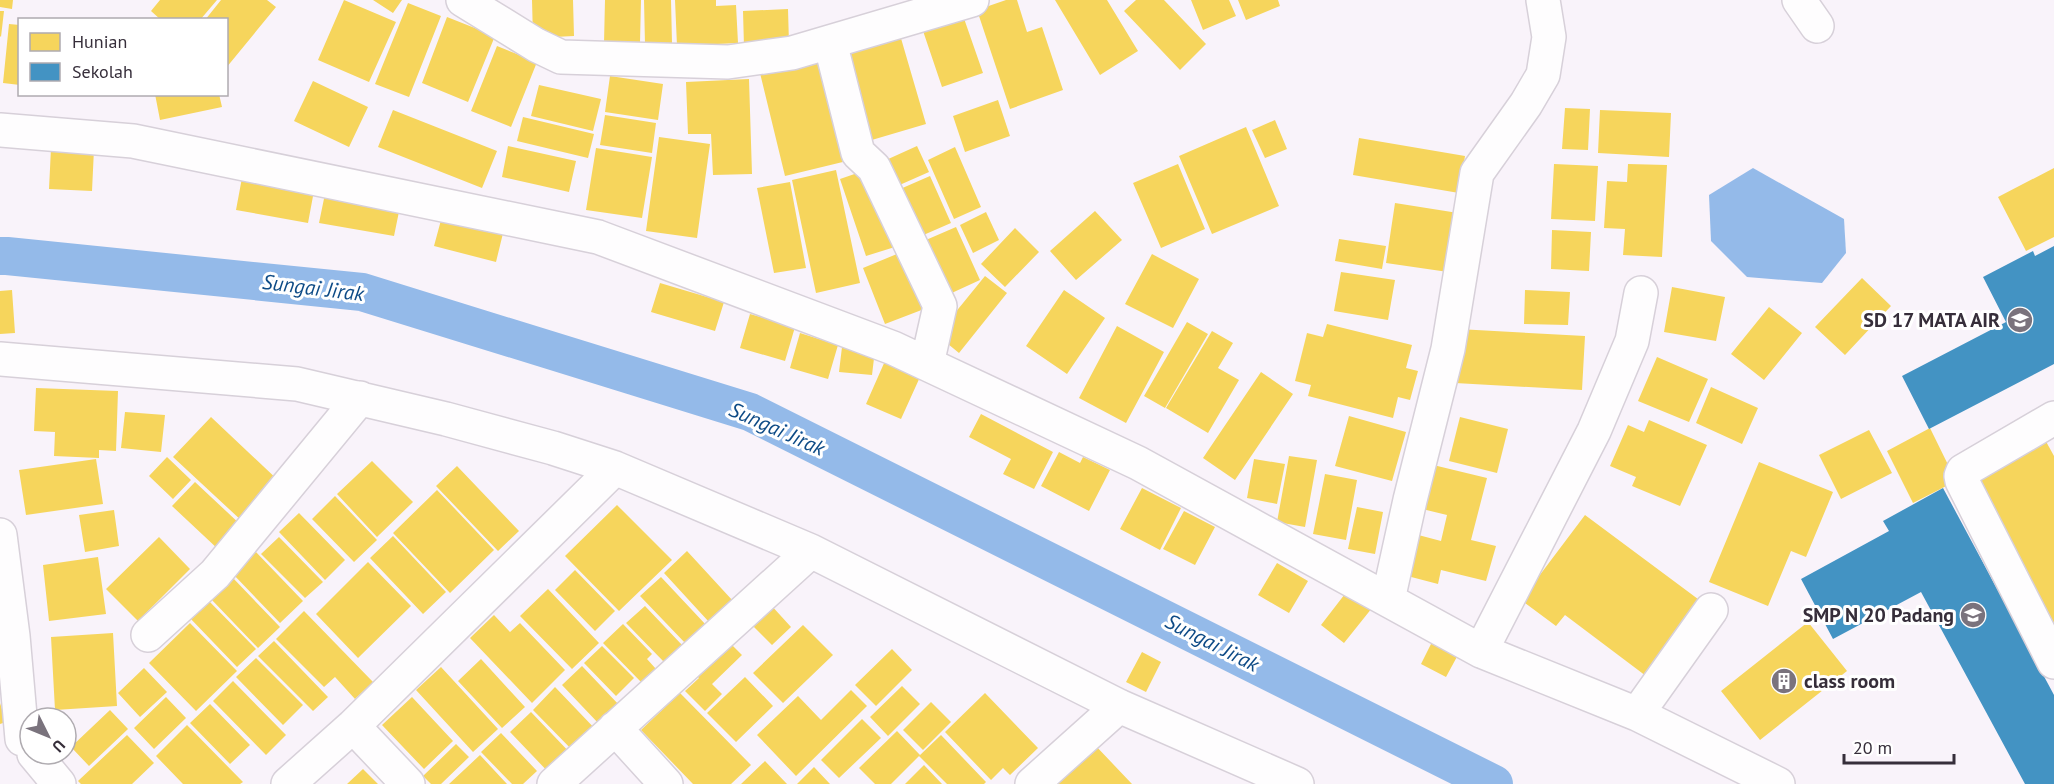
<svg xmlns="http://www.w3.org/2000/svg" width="2054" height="784" viewBox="0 0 2054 784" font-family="'PT Sans',sans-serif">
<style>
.water{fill:#94bae9}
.homes{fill:#f6d55c}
.schools{fill:#4393c3}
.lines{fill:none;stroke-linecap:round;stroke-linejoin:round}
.canal{stroke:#94bae9;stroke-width:38}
.minor-casing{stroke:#d7d0d9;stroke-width:36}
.minor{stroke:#fefdfe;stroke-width:33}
.labels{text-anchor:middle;stroke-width:6;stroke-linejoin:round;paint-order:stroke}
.poi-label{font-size:20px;font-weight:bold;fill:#362e3a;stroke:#fff;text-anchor:end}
.water-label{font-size:21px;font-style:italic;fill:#0e4b86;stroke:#fff}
</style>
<rect width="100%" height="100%" fill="#f9f3fa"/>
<path class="water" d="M1753,168l91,51 2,34 -24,30 -75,-6 -36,-36 -2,-46z"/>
<path class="homes" d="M0,0h13l-1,9 -12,-2z
M160,0h57l-17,20h-39l-10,-9z
M221,0h46l9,7 -50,61v-48h-21z
M344,0l52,22 -27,60 -51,-22z
M373,0h29l-9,13z
M532,0h41l1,36 -41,2z
M605,0h36l-1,43h-36z
M644,0h27l1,43 -27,1z
M675,0h41v6l20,-1 2,38 -61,3z
M1006,0h11l10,32 15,-5 21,63 -53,19 -33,-99z
M1055,0h52l31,51 -38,24z
M1136,0h28l42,44 -26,26 -56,-59z
M1191,0h38l7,16 -33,14z
M1238,0h40l2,6 -34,14z
M408,3l33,13 -32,81 -34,-13z
M960,7l23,66 -41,14 -22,-65z
M788,9l1,35 -45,3 -1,-36z
M0,11h4l-3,26 -1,-1z
M447,17l48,19 -27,66 -46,-19z
M9,24l11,1v60l-17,-2z
M898,28l28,96 -61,18 -28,-97z
M497,46l40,16 -26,65 -40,-16z
M826,57l25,103 -66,16 -25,-103z
M610,76l53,8 -5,36 -53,-8z
M749,79l3,95 -39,1 -2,-41h-23l-2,-52z
M313,81l55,26 -19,40 -55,-26z
M539,85l62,14 -8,32 -62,-15z
M155,94h64l3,13 -62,13z
M998,100l12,36 -45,16 -12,-36z
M1565,108l25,1 -2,41 -26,-1z
M393,110l104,41 -15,37 -104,-41z
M1600,110l71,3 -2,44 -71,-4z
M605,115l51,8 -4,30 -52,-8z
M523,117l71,17 -6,24 -71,-17z
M1275,120l12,29 -22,9 -13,-28z
M1246,127l33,79 -67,28 -33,-78z
M659,137l51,7 -13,94 -51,-7z
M1359,138l106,18 -6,37 -106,-18z
M508,146l68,15 -7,31 -67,-15z
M917,146l12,26 -43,19 -11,-26z
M955,147l26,60 -27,12 -26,-59z
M51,148l43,1 -2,42 -43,-2z
M596,148l56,9 -10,61 -56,-8z
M1178,164l27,65 -44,19 -28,-65z
M1554,164l44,2 -3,55 -44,-2z
M1628,164l39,1 -5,92 -39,-2 2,-26 -21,-1 3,-47 20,1z
M244,167l72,13 -8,43 -72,-13z
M872,168l26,78 -32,10 -26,-77z
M2054,168v69l-28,14 -28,-54z
M836,170l24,113 -44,10 -24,-113z
M930,176l21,47 -39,17 -21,-47z
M790,182l16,86 -32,5 -17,-85z
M327,184l75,13 -8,39 -75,-13z
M1395,203l63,10 -10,59 -62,-9z
M444,209l61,16 -9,37 -62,-16z
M1095,211l27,29 -46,40 -26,-29z
M986,212l13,28 -26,13 -13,-28z
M956,227l24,53 -37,17 -24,-54z
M1015,228l24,24 -34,35 -24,-23z
M1552,230l39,2 -2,39 -38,-2z
M1339,239l47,7 -4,23 -47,-8z
M909,249l23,57 -47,18 -22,-56z
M1152,254l47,25 -26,49 -48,-24z
M1341,272l54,8 -7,40 -54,-9z
M985,276l22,17 -48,60 -22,-18z
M1862,278l29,28 -46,49 -30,-28z
M660,283l64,19 -9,29 -64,-19z
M1672,287l53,10 -9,44 -52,-9z
M12,290l3,43 -15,1v-43z
M1064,290l41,28 -38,56 -41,-28z
M1525,290l45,2 -2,33 -44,-1z
M1769,307l33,26 -38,47 -33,-26z
M750,314l45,13 -10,34 -45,-13z
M1187,322l21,12 -43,74 -21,-12z
M1327,324l85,21 -6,23 12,3 -8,29 -12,-3 -5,21 -85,-22 3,-11 -16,-4 12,-48 16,4z
M1117,326l47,26 -38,71 -47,-25z
M1458,329l127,7 -3,54 -127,-7z
M1212,331l21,12 -15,25 21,12 -31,53 -42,-25z
M800,333l38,12 -10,34 -38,-11z
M842,347l33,3 -3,25 -33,-3z
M1657,357l51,22 -19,43 -51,-21z
M885,361l35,16 -19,42 -35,-15z
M1261,372l32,22 -58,86 -32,-22z
M1711,387l47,21 -16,36 -46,-21z
M36,388l82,3 -2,60 -17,-1v8l-45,-2 1,-24 -21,-1z
M125,412l40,3 -4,37 -40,-4z
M981,414l72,38 -19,37 -31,-15 8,-15 -42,-22z
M1349,416l57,16 -14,49 -57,-15z
M211,417l70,66 -38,39 -70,-65z
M1460,417l48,12 -11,44 -48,-12z
M1649,420l58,25 -27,61 -48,-20 4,-9 -26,-11 18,-41 16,7z
M1930,428l26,53 -43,22 -26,-52z
M1869,430l23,43 -51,26 -22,-44z
M2043,436l11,20v188l-89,-165z
M1059,452l21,11 3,-6 27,13 -21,41 -48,-25z
M1289,456l28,4 -12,67 -28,-5z
M167,457l24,23 -18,19 -24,-23z
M96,459l7,45 -77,11 -7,-45z
M1254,459l31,5 -8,40 -30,-6z
M372,461l41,41 -36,35 -40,-43z
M1759,462l74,30 -27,65 -15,-6 -23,55 -59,-24z
M1425,463l62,15 -16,62 25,6 -10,35 -45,-11 -3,14 -42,-11 11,-41 34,9 6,-26 -33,-8z
M457,466l62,65 -21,20 -62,-65z
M1325,474l32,6 -11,60 -33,-6z
M195,482l47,44 -23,24 -47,-44z
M1142,488l39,20 -21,42 -40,-21z
M437,490l57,60 -44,43 -57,-60z
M335,496l42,44 -23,22 -42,-43z
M617,505l55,55 -53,51 -54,-55z
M1357,507l26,5 -8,42 -27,-5z
M114,510l5,36 -34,6 -6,-37z
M1184,511l31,16 -20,38 -32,-16z
M299,513l46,47 -20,20 -46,-48z
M1585,515l121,90 -56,74 -85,-64 -9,11 -35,-26z
M393,536l53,56 -23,22 -53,-56z
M159,537l31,32 -52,52 -32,-32z
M279,537l44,45 -18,16 -44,-44z
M255,551l48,50 -23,22 -48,-50z
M687,551l46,50 -24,21 -45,-49z
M98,557l8,57 -57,7 -6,-56z
M368,562l43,44 -53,52 -42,-44z
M1277,563l31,18 -19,32 -31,-18z
M575,570l40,41 -20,20 -40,-41z
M661,577l46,49 -20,19 -47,-49z
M233,578l47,49 -22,21 -47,-49z
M548,589l51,54 -27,26 -52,-53z
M1348,590l24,18 -28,35 -23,-18z
M206,598l50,51 -19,18 -49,-51z
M770,604l21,23 -19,18 -22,-22z
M645,606l37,39 -18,17 -38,-39z
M304,611l69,71 -18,17 -20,-22 -11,10 -48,-48z
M494,615l16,17 10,-9 45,47 -33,33 -62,-65z
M1808,622l39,49 -87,69 -39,-49z
M190,623l47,48 -41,40 -47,-48z
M623,624l29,30 -5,5 9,10 -15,13 -38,-39z
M803,625l30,30 -50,48 -30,-30z
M113,633l4,73 -62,4 -4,-73z
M1433,640l26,13 -13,24 -25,-13z
M274,641l54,56 -15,14 -55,-55z
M729,642l13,13 -30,29 10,10 -17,17 -20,-20 14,-13 -3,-3z
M602,646l32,32 -18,18 -32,-33z
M892,649l20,21 -36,36 -21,-21z
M1142,652l19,10 -15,30 -20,-10z
M256,658l47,47 -20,20 -47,-48z
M481,659l44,48 -23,21 -44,-47z
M582,666l38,40 -20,19 -38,-40z
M441,667l57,62 -25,23 -57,-62z
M144,668l23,24 -27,25 -22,-24z
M745,677l28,29 -37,36 -29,-29z
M233,681l53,54 -20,20 -53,-54z
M902,686l18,18 -32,32 -18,-19z
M555,687l45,47 -22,22 -45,-46z
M851,690l16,16 -71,70 -39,-41 41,-39 23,24z
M680,693l71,72 -20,19h-38l-52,-54z
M985,693l53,55 -28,27 -7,-7 -12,12 -46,-48z
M166,697l20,21 -32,31 -20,-21z
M412,697l41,44 -29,28 -42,-44z
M931,702l20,20 -28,28 -20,-20z
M0,703l6,19 -6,2z
M210,704l40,41 -20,19 -40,-41z
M110,710l18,19 -39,37 -18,-19z
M531,712l43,45 -21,20 -43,-45z
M862,719l19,19 -42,40 -18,-18z
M187,725l56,57 -3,2h-57l-27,-28z
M897,731l23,24 -29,29h-16l-16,-16z
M501,733l36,38 -14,13h-11l-31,-32z
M127,735l27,28 -22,21h-51l-3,-3z
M941,735l45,47 -2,2h-37l-28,-28z
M456,744l13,13 -28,27h-10l-8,-8z
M1094,744l38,40h-80z
M480,755l27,29h-58z
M765,761l22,23h-46z
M924,765l18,19h-37z
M814,767l16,17h-33z
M363,769l15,15h-31z"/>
<path class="schools" d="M2054,246v118l-125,65 -27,-53 104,-54 -23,-45 50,-26 2,5z
M1943,488l111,207v89h-29l-104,-192 -88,47 -32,-60 88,-48 -6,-10z"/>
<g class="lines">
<path class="canal" d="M0,256h7l355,36 388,120 744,372"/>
<g class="minor-casing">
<path id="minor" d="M463,0l73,45 25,12 167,5 64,-9 180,-53
M1799,0l18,26
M830,42l28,111 16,15 66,138 -13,58
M0,130l133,11 465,96 295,111 245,115 343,188 156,63 141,70
M0,359l297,25 149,35 107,29 62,20 196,83 308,155 178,78
M2054,418l-91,53 -2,5 1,5 92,181
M0,535l13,101 9,103
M1388,600l22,-100 38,-151 29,-176 49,-69 17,-29 6,-38 -6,-37
M148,635l67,-61 145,-176
M1481,651l113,-220 38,-90 9,-48
M1637,714l74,-104
M353,726l55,58
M615,728l51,56
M34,754l25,30
M288,784l65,-58 262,-258
M554,784l257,-233
M1032,784l87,-78"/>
</g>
<use href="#minor" class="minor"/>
</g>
<defs>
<g id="school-disc" transform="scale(1.35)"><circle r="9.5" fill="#7a737d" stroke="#fff"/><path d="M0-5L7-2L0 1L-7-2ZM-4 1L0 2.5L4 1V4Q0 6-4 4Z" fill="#fff"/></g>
<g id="building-disc" transform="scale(1.35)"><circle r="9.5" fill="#7a737d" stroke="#fff"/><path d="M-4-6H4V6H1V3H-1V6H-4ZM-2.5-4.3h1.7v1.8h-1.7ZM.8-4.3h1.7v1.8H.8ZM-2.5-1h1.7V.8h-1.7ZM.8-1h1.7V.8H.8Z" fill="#fff"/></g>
</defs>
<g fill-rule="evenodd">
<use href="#school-disc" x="2020" y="320"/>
<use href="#school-disc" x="1973" y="615"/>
<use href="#building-disc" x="1784" y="681"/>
</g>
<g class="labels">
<g class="poi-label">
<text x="2000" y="327">SD 17 MATA AIR</text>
<text x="1954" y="622">SMP N 20 Padang</text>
<text x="1804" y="688" text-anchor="start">class room</text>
</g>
<g class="water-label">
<text transform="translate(313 288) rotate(7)" y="7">Sungai Jirak</text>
<text transform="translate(777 429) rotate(24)" y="7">Sungai Jirak</text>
<text transform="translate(1212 643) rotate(27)" y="7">Sungai Jirak</text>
</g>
</g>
<rect x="18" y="18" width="210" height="78" fill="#ffffff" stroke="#afabb0" stroke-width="1.5"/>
<rect x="30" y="33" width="30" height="18" fill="#f6d55c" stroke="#afabb0" stroke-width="1.5"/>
<text x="72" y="48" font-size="18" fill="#362e3a">Hunian</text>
<rect x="30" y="63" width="30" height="18" fill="#4393c3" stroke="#afabb0" stroke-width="1.5"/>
<text x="72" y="78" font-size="18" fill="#362e3a">Sekolah</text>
<g transform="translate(48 736) rotate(133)"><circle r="28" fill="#ffffff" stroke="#afabb0" stroke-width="1.5"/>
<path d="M0-4.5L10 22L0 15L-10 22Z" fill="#7a737d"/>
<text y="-9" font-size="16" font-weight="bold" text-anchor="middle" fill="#362e3a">U</text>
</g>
<path d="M1844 754v9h110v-9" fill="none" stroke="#362e3a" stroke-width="3"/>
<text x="1853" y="754" font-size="18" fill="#362e3a" stroke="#ffffff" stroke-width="4.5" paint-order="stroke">20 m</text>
</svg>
